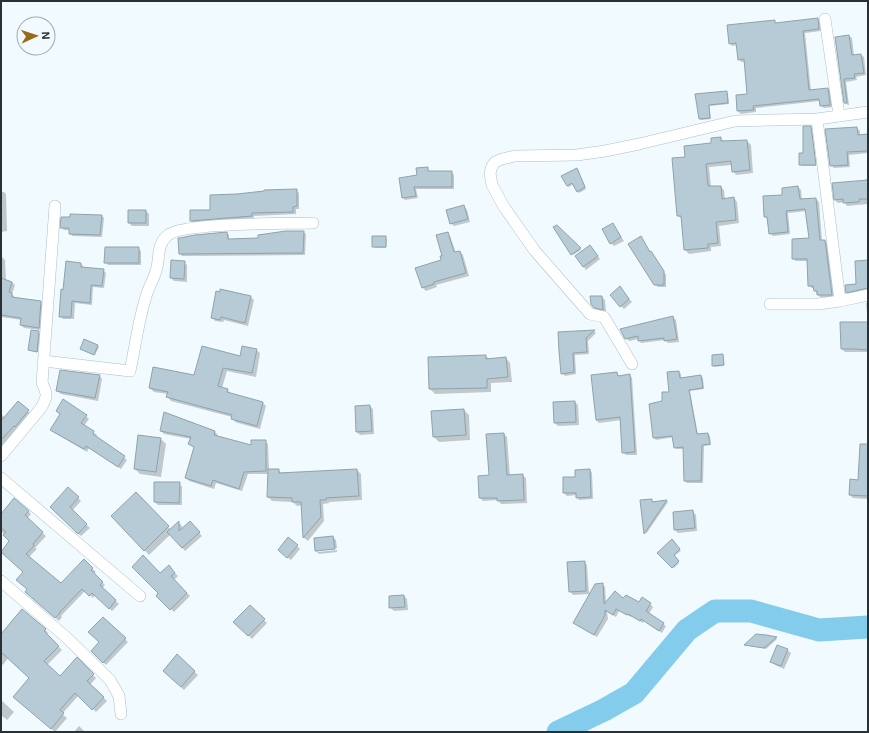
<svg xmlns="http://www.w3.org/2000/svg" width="869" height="733" viewBox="0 0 869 733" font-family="'Exo 2',sans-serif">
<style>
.shadow{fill:#0003}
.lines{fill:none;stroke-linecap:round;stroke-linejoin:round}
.river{stroke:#84cceb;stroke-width:23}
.building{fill:#b6cbd5;stroke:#8ea3ac}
.street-casing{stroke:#abc0c9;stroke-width:12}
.street{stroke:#fff;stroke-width:11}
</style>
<rect width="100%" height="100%" fill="#f1fafe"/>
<path class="shadow" d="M817,19l3,3 1,9 -16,2 6,58 17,-2 2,2 3,16 -9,1 -3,-2 -1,-5 -64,7v4l-15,2 -3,-3 -1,-15 11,-1 -3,-33h-4l-2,-3 -2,-14 -5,1 -2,-3 44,-22 3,3z
M849,36l3,2 2,18 7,-1 3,2 2,18 -10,2 1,3 -11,2 3,23h-1l-3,-2 -9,-65z
M726,92l2,2 1,10 -20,2 2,13 -10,1 -1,-1 -4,-24z
M810,127l2,2 4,37h-14l-2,-1 4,-11z
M857,128l3,3v5l8,-1v18l-19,2 1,12 -16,1 -3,-3z
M720,138l4,3h23l4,4 2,28 -17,2 -3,-4 -1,-6 -23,2 2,20h10l3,3 1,9 9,-1 3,4 2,21 -20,3 2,20 -10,1v4l-22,3 -4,-4 -2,-31 -5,-3 8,-58 26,-14z
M427,168l3,4h22l2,3v14h-38l2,9 -13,2 -2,-2 15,-22z
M578,171l8,18 -7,4 -6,-9 -4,3 -2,-1z
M868,179v25l-21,2 -3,-4 -6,1 -3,-3 28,-19v-1z
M798,187l3,3 1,10 14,-1 3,3 3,39h3l2,2 7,54h-14l-5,-6 -1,-3h-2l-3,-2 -1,-25h-12l-3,-2 17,-20 -3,-28 -19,2 2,21 -17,2 -3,-3 -2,-14 -3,-2 18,-21z
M296,190l3,3v16h-3v5l-42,2v3l-60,5 -3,-3v-10h20l26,-16z
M1,192h3l2,2 1,37 -6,1z
M464,206l3,4 3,12 -16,4 -3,-3z
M146,211l3,3v12h-17l-3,-3z
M102,216l2,2 -2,19 -29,-1 -3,-2v-4h-6l-3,-3z
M613,224l11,17 -10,5 -3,-3z
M557,226l24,24 -8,5z
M303,232l3,2 -1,21 -123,1 -2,-2 -1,-15 48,-6 2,2v5l30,-1z
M448,233l2,3 6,17 4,-1 3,3 6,21 -33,9 1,2 -11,4 -3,-3 -7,-19 26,-8z
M385,237l2,2 -1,9h-11l-2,-2z
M641,238l25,37v12h-8l-3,-3z
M138,248l3,3v14h-33l-3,-3z
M593,249l7,10 -14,11 -3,-4z
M2,257l3,3 1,20 6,2 3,3 -3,9 3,4 26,4 3,3 -3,25 -17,-2 -3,-3 1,-5 -21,-3v-56z
M172,261l12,1 3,3v17l-13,-1 -3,-3z
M868,261v30l-18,4 -3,-3 10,-7z
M81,264l2,2v3l20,1 3,3 -2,15 -11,-1 -1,18 -17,-2 -1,16h-11l-3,-3 4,-25z
M221,290l30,7 3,3 -6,26 -24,-6 -1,2 -8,-1 -3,-4 9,-24z
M623,291l9,11 -8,7 -3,-3z
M602,297l3,3 1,12 -8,-2 -4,-3z
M866,303h2v20z
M673,317l3,3 3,22 -11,1 -3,-3 -24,3 -2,-4 -10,2 -3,-3z
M868,323v29h-23l-3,-3z
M594,331l2,2 -8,8 1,13 -14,1 1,19 -11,2 -3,-3 -3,-40z
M38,332l2,2 -2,18 -8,-1 -1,-1z
M98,346l1,1 -4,8 -12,-5z
M256,350l4,3 -4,24 -29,-6 -5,17 5,1 4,5 32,9 3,3 -6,23 -25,-7 -3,-5 -61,-16 -3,-4v-3l-14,-2 -4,-4 45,-12 46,-18z
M723,355l1,2v9l-10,1 -1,-2z
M486,356l3,3 17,-1 4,5 2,19 -21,1v9l-56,2 -5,-5 -1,-31z
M679,372l2,2v5l20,-3 2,2 1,11 -14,2 8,44 10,-1 2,2 1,9 -7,1 -1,37h-16l-2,-2 -1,-32h-7l-2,-1 -1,-11 -18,3 -2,-2 9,-36 7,-9z
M617,373l3,4 10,-2 2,3 5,77h-11l-3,-3 -2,-32 -22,3 -3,-3z
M99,375l3,4 -4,22 -37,-7 -4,-3z
M18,402l14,13 -31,33v-34l4,4z
M575,402l3,3 1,20 -21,1 -3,-3z
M370,406l3,3 1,25 -14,1 -3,-3z
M464,410l5,5 1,25 -31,2 -5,-5z
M86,416l3,3 -5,7 13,9 -1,3 31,22 -6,9 -32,-21 -2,4 -32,-19 -3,-3z
M161,431l54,1 3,3 -1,2 35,10 13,-6 3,3 1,26h9l5,4 74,-4 4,4 1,26 -33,2v1l-6,1 1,17 -16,20 -4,-3 -1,-33 -6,1 -4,-4 -21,-1 -4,-4 1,-23h-21l-6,17 -26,-8 -2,6 -25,-8 -3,-3 9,-30 -6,-4 2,-5 -27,-5z
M504,434l3,3 3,39 12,-1 4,3 1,25 -26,1 -3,-4 -15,1 -3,-3 10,-22z
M161,439l5,5 -5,33 -21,-3 -5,-5z
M590,470l2,3 1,26 -14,1 -2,-3v-2l-10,1 -3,-3 12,-15z
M868,473v26l-15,-1 -3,-3 8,-14z
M179,483l3,4v18h-24l-3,-3z
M68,488l13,13 -9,10 18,17 -9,8 -30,-29z
M136,493l35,37 8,-7 3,3v4l11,-4 9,10 -17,15 -14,-17 -22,21 -36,-39z
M652,500l1,3 14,-2 1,1 -22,32 -5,-33z
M28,511l3,3 -4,5 19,17 -11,12 2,1 -8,8 32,28 23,-24 12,11 -2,2 11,11 -3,3 17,16 -7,7 -17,-16 -2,3 -8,-7 -24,25 1,1 -3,4 -30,-27 -5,-22 -22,-21 9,-10 -10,-10v-16z
M692,511l4,4 1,16 -19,2 -3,-3z
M333,537l3,3 1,8 -19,2v2l19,-2v2l-18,2 -3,-3z
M672,540l9,11 -7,5 5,7 -5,5 -15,-15z
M297,546l3,3 -9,11 -9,-7z
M584,562l3,3 2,29 -16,1 -3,-4z
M169,567l9,9 -4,4 16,16 -16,16 -17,-16 3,-3v-19z
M602,584l3,3 1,15 18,-3 15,5h11l3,3 -4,7 17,12 -4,7 -18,-12 -1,2 -12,-7v1l-12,-6 -3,6 -9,-5 1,7 -11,18 -20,-12 -3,-2z
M404,596l3,3 1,11 -14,1 -4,-4z
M250,606l17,17 -15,16 -17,-17z
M103,618l25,24 -22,23 -14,-14 9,-9z
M45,629l3,4 -2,2 16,15 -15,15 13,12 17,-18 19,19 -6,7 17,16 -11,11 -17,-17 -17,19 5,4 -12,14 -37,-32 12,-22 -22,-20 -5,7 -2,-2v-29z
M757,635l19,3 1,1 -11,10 -20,-4z
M787,650l4,3 -7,16 -9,-4 -3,-3z
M177,656l21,19 -14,15 -20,-19z
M1,700l13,12 -7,8 -6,-5z
M79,726l6,6h-11z"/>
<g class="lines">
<path class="river" d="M558,732l46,-22 30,-17 53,-63 28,-19h36l68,19 49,-3"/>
</g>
<path class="building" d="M818,18l1,11 -16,2 6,59 19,-2 2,17 -10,1 -1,-7 -66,7 1,4 -17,1 -1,-16 11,-1 -3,-35 -6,1 -2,-17 -7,1 -2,-19 48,-5v3z
M849,35l3,20 9,-1 3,19 -10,1 1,4 -11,1 3,24h-3l-9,-66z
M727,91l1,12 -19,2 1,13 -11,1 -4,-25z
M803,126h8l5,39h-17v-12h4z
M857,127l1,8 10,-1v17l-21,1 1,13 -18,1 -5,-37z
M721,137v4l26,-1 3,30 -18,2 -1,-11 -25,3 2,22h13l1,13 12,-2 2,23 -20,2 2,21 -10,1v4l-24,2 -3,-34h-4l-5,-58 13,-1 -1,-11 27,-3v-5z
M428,167v4h24v16h-38l2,9 -14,2 -3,-20 18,-3 -1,-7z
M577,168l8,19 -8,5 -5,-9 -5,3 -6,-10z
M868,180v19h-9v3l-16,1v-4l-9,1 -2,-17z
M798,186l2,13 16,-1 4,42h5l7,55h-15v-4h-3l-1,-5h-5l-1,-27h-15v-20l17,-1 -4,-29 -19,2 2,21 -19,2 -2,-17h-3l-1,-21 19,-1v-7z
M297,189v17l-4,1v5l-41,1v3l-62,5v-11h20v-15l27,-1 27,-3v-1z
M464,205l4,14 -18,5 -4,-14z
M128,210h18v13h-18z
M70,214l32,1 -2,20 -31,-1v-6h-9l1,-11h9z
M613,223l8,14 -11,7 -8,-15z
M557,225l24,23 -10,7 -18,-28z
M286,231h18l-1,22 -124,1 -1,-16h2l15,-3 32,-3 1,7 30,-1v-3z
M448,232l6,20 6,-1 6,22 -32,9v2l-12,4 -7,-20 26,-8 -1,-4h2l-6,-21z
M372,236h14v11h-14z
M641,236l9,16 1,-1 13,20v14h-10l-26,-41z
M590,245l8,11 -15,11 -8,-11z
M105,247h34v16h-35z
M171,260l14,1 -1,18 -14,-1z
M868,260v28l-22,5 -1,-8 11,-1 -1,-23z
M66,261l15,2v4l23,2 -2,17 -11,-1 -1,18 -18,-2 -1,16h-12l2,-28 2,1z
M1,278l11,4 -3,10 3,1v4l29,4 -2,27 -19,-3 1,-7 -20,-3z
M620,286l9,13 -9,8 -10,-12z
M220,289l31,7 -6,27 -24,-6 -1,3 -9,-2 5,-27 4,1z
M590,296h12l1,14 -9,-2 -3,-4z
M673,316l4,23 -13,2v-3l-26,3v-5l-13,3 -5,-10z
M840,322h28v28l-13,-1h-14z
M31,330l8,1 -2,21 -9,-2z
M595,330l-9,8 1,14 -14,1 1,19 -13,2 -2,-23 -1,-19z
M84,339l14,6 -4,10 -14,-6z
M202,346l38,10 2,-10 15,3 -5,24 -29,-5 -5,18 10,3 -1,3 36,10 -6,24 -26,-7 1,-4 -66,-18 2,-5 -19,-4 4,-21 41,8z
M723,354l1,11 -12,1v-11z
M486,355v4l20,-2 2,20 -21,2v9l-58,1 -1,-32z
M60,370l40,5 -5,23 -39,-7z
M679,371l1,7 21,-3 2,13 -14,2 8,44 11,-1 2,11 -8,1 -1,36h-17l-1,-34 -9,1 -2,-12 -19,2 -4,-34 13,-3v-9h7l-2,-20z
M617,372l1,4 12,-2 5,78 -13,1 -2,-36 -24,3 -5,-45z
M63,399l24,16 -6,8 13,8 -1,3 32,22 -7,11 -32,-21 -2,3 -34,-19 10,-16 -4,-3z
M18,401l11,9 -14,17 -1,-1 -13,14v-19z
M575,401l1,21 -22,1 -1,-21z
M370,405l2,26 -16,1 -1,-26z
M464,409l2,26 -33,2 -2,-26z
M164,412l51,19 -1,4 37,10v-5h15v31l-22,1 -5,17 -26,-9 -2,6 -26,-8 9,-31 -6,-3 3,-7 -31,-6z
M504,433l3,42 16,-1 1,26 -27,1v-3h-18l-1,-22 11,-1 -3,-41z
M138,435l23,3 -5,34 -22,-3z
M860,444h8v52l-19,-1 1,-16 8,1z
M268,469h11v4l78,-4 2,27 -33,2v2h-6l1,17 -18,21 -2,-36h-9v-4l-25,-1z
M590,469l1,28 -15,1v-5h-13v-16h12v-7z
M154,482h26l-1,21 -25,-1z
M68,487l11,10 -9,10 17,17 -9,10 -28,-27z
M136,492l33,34 -25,25 -33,-35z
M14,498l15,13 -4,4 18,17 -10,12 1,2 -8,8 35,29 23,-24 9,9 -2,2 12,12 -3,3 16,15 -7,9 -17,-16 -3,3 -7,-7 -23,24h1l-5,5 -30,-26 2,-3 -11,-9 7,-8 -22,-20 8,-11 -6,-6 3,-3 -5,-4v-14z
M652,499v3l15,-2 -23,34 -4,-34z
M693,510l2,18 -21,2 -1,-18z
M179,521v10l11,-10 10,11 -18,16 -15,-16z
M333,536l2,13 -20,2 -1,-13z
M288,537l10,8 -11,13 -9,-8z
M672,539l8,10 -6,6 5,6 -7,7 -15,-15z
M143,555l17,18 9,-8 6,8 -4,3 16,17 -17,17 -14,-14 2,-3 -26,-26z
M585,561l1,30 -17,1 -2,-30z
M603,583l1,21 11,-13 8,7 3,-3 13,7 3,-5 9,6 -5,8 18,12 -5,8 -18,-12 -1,2 -12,-7 -1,1 -11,-6 -3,6 -8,-5v5l-11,20 -21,-12 22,-39z
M404,595l1,12 -16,1v-12z
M250,605l15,14 -17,17 -15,-14z
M22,609l24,20 -2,2 15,15 -15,15 16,15 17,-19 17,17 -7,7 17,16 -12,13 -17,-17 -15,17 4,3 -13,16 -38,-32 16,-19 -28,-26v-18z
M103,617l23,21 -23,25 -12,-12 8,-9 -11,-10z
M756,634l10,1 11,2 -13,11 -20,-3z
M777,645l11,4 -7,17 -11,-4z
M177,654l18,17 -14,16 -18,-16z"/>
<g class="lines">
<g class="street-casing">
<path id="street" d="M825,19l14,96
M817,119l23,182
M770,304h48l22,-3 28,-6
M44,361l86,10c5,-23 8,-48 15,-71 2,-10 8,-19 11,-29 4,-11 0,-27 12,-36 16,-13 120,-11 145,-12
M632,364l-28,-47 -14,-3 -55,-63 -31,-44 -12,-22 -2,-12 2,-7 3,-4 7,-3 13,-3 62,-1 28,-4 34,-7 96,-23 82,-2 51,-7
M1,456l40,-48c6,-11 7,-13 1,-25l13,-177
M1,478l139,118
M1,581l66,57 43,42 9,16 2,18"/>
</g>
<use href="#street" class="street"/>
</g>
<rect width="869" height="733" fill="none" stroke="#293135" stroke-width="4"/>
<g transform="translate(36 36) rotate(87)"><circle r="19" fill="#f1fafe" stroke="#a1aaae"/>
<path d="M0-3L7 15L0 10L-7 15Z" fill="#976b18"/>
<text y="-6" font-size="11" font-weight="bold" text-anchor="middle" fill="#293135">N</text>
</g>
</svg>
